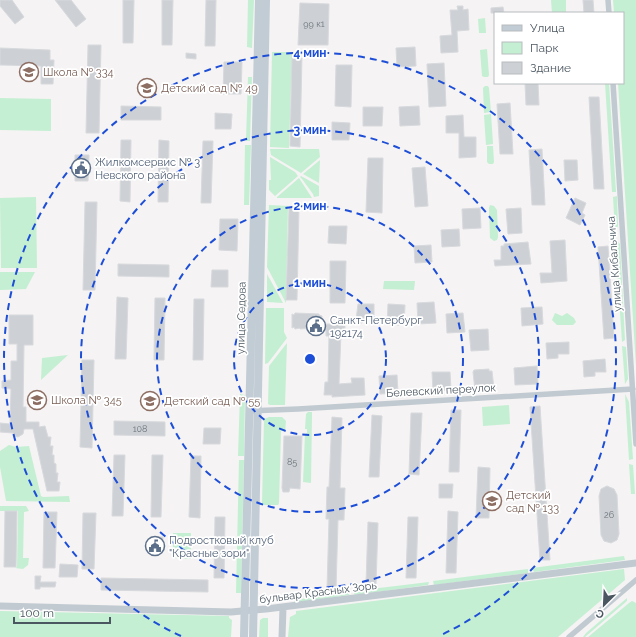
<svg xmlns="http://www.w3.org/2000/svg" width="636" height="637" viewBox="0 0 636 637" font-family="Raleway,sans-serif">
<style>
.green{fill:#c4efd2}
.building{fill:#cdd0d4;stroke:#d7d9dd}
.lines{fill:none;stroke-linecap:round;stroke-linejoin:round}
.minor{stroke:#c1cad1;stroke-width:5.5}
.tertiary{stroke:#c1cad1;stroke-width:7}
.secondary{stroke:#c1ccd5;stroke-width:8}
.ring{fill:none;stroke:#1d4ed8;stroke-width:2;stroke-dasharray:7 5}
.labels{text-anchor:middle;stroke-width:3.5;stroke-linejoin:round;paint-order:stroke}
.number-label{font-size:9px;fill:#6c757d}
.education-label{font-size:11px;fill:#785e54;stroke:#fff;text-anchor:start}
.service-label{font-size:11px;fill:#4e5e75;stroke:#fff;text-anchor:start}
.street-label{font-size:11px;fill:#4b5760;stroke:#fff}
.centre{fill:#1d4ed8;stroke:#fff;stroke-width:2}
.ring-label{font-size:12px;text-anchor:middle;font-weight:bold;fill:#1d4ed8;stroke:#fff;stroke-width:3.5;stroke-linejoin:round;paint-order:stroke}
</style>
<rect width="100%" height="100%" fill="#f5f3f3"/>
<path class="green" d="M248,0h6l-2,48 -5,-1z
M551,0h15v13h-14z
M613,0h23v366l-18,-283h5v-70h-9z
M485,18l1,15h-7l-1,-14z
M487,49l2,26 -1,2h-4l-2,-1 -2,-26z
M272,52h20l-3,96 -19,-1z
M248,77h4l-2,64h-4z
M605,83h4l7,109h-4z
M485,86h3l1,2 2,24 -7,1 -1,-25z
M0,98l51,1v32l-51,-1z
M491,114l2,30 -7,1 -2,-30z
M245,145h6l-2,60h-5z
M487,146h6l1,16 -1,2h-4l-2,-2z
M270,149h49l1,8 -19,16 -30,-18z
M270,157l25,15 3,4 -23,20 -6,-6v-10h2z
M320,160l-1,23 -16,-9z
M301,176l18,10v10l-5,1 -1,-3 -11,-15 -2,-2z
M299,178l13,20h-35v-1z
M617,196l1,30 -3,5 -2,-34z
M36,197l1,71h-36l-1,-70z
M269,205l19,1 -2,97 -19,-36z
M490,205l4,1 3,4 1,27 -1,3 -3,1 -4,-3 -1,-30z
M615,238l5,6 5,96 -3,2z
M0,272h35l-9,17 -26,1z
M267,274l16,29 -16,-1z
M384,281h31l-1,9 -31,-1z
M266,308h18v24l3,6 -19,25 -3,1z
M555,313l7,3 5,-3 7,5 2,4 -3,3h-16l-5,-5z
M287,343l-2,62h-15l-2,-1 1,-38z
M622,346l4,1 2,32 -3,5z
M68,355l-27,25 1,-22z
M240,394l5,1 -1,61h-6z
M625,394l4,8 4,57 -4,1z
M509,405l1,19 -27,2 -1,-19z
M308,412h4v4l-1,67 -8,-1 2,-48 2,-1v-4h-2l1,-15z
M269,417h13l4,4 -1,10h-4l-2,72 -1,2h-15l-1,-2 2,-84z
M9,445l7,2 13,-1 12,50 2,1 26,-1 1,6 -64,-1 -6,-34v-16z
M239,460h5l-3,133h-5z
M629,464l4,1 2,29h-4z
M0,506h26l3,5 -5,1 -1,46h6l-1,7 -5,4 -8,-1 2,-1 1,-56h-18z
M173,533h18v26l-18,-1z
M624,556l1,4 -91,12 -2,-4z
M528,569v4l-94,12 -1,-4z
M624,569l1,11 -67,57h-270l2,-20 6,-3v-3z
M429,582l-1,3 -73,10 -1,-1v-3z
M350,592l-1,3 -54,8 -1,-3z
M627,598v3l-42,36h-2l3,-4z
M632,601l4,2v34h-48l41,-34z
M0,611l229,5v2l3,2 -1,17h-231z
M263,618h5v19h-9l1,-17z"/>
<path class="building" d="M0,0h12l12,17 -9,7 -15,-18z
M55,0h16l15,19 -10,8z
M123,0h11l-1,43h-10z
M162,0h11l-1,45h-10z
M206,0h10l-1,46h-10z
M583,0h10l1,13h-10z
M300,3l29,1 -1,41h-30z
M457,6h6v4l5,-1 1,21 -12,1 1,21 -17,1 -1,-17 12,-1 -2,-25h8z
M503,7l1,6h-13v-5z
M88,45h13l-2,88h-13z
M415,47l1,19 -19,1 -1,-19z
M0,48l50,2v10h4l-1,24h-12v-18l-41,-1z
M186,53l10,1v5l-10,-1z
M292,54l10,1 -2,92 -10,-1z
M224,62h18l-1,32h-18z
M444,63l2,43 -17,1 -2,-43z
M336,65h16l-1,42 -16,-1z
M525,83h13l1,22h-13z
M589,97h10l5,92h-10z
M510,103l3,51h-13l-3,-50z
M121,106l40,1v13h-40z
M419,106l1,19 -20,1 -1,-19z
M363,107h20l-1,19h-19z
M215,113l17,1 -1,15h-16z
M463,115l1,22h12v20l-17,1v-25h-13v-17z
M332,122l18,1 -1,17h-17z
M121,140h10l-1,62 -10,-1z
M159,140l10,1 -1,61h-10z
M203,141h10l-2,62h-10z
M542,149l3,56h-13l-3,-55z
M75,155h14l-1,26h-13z
M368,158h15l-1,55 -16,-1z
M564,160h13l1,20 -13,1z
M425,167l3,39 -13,1 -3,-39z
M575,198l11,5 -4,10 3,2 -5,10 -14,-7z
M85,202h12l-2,88h-12z
M289,208h10l-2,92h-11z
M480,208l1,20 -18,1 -1,-20z
M521,208l1,25 -14,1 -2,-25z
M220,219h18l-1,32 -18,-1z
M329,226h18l-1,18 -18,-1z
M459,229l1,17 -18,1 -1,-17z
M565,240l2,41 -26,2 -1,-10h12l-2,-32z
M528,242l3,22 -36,2 -1,-6h7v-14h3v-2z
M431,245l1,17 -17,1 -1,-17z
M608,246l6,92 -10,1 -6,-92z
M330,261h16l-1,42h-15z
M118,264l51,1v12l-51,-1z
M212,270h16v17h-17z
M117,297l11,1 -2,61h-11z
M155,298h10l-1,62h-10z
M194,299h10l-1,61h-10z
M434,302l2,21 -18,1 -1,-21z
M358,304h16v11h-5l-7,8h-5v-3h-1z
M388,304l17,1 -1,20h-17z
M542,307l1,17 -21,2 -1,-18z
M295,313l24,1v1l3,1v11l-9,2v-1l-13,1v-1l-5,1 -1,-2 -2,1v-14l2,1z
M463,313l2,19 -18,1 -1,-19z
M9,315h24v30h-9l-1,62h3v15h13v5l6,-1 3,11h3l-1,9h3l-1,9h2v8l2,1v9h2l-1,9h3l-1,9h-12l-14,-62h-9l-1,5 -5,3 -3,-1 -2,-3 -13,-1v-9l10,1 1,-35 -9,-1v-7l9,-1v-19h6v-17h-8z
M335,321l10,1v12l-4,-1 -2,51 13,-1 -1,-5h13l1,17 -33,2v-2h-8l1,-13h3l1,-46h-3v-12h9z
M488,329l1,21 -18,1 -2,-21z
M569,342v12h-11v4l-11,1 -1,-16z
M605,359l1,13h-11v4l-11,1 -1,-16z
M82,360h12l-2,88 -12,-1z
M537,366l1,18 -23,1 -1,-17z
M489,369v2h3l2,18 -19,1 -2,-18 1,-2z
M432,372h18l1,18 -18,1z
M397,375l1,18 -18,1 -1,-18z
M540,406l10,154h-10l-10,-153z
M451,410h10l-2,62h-10z
M411,413h11l-3,62 -10,-1z
M372,415l10,1 -3,61h-10z
M332,417l10,1 -2,70h5l-1,32h-6l-2,69h-9l2,-70h-3l1,-32h2z
M114,421l51,1v14l-51,-1z
M204,428h17l-1,16h-17z
M284,436h18l-2,53 -10,-1 -1,4h-6l-1,-4z
M114,455h11l-2,61h-11z
M152,455h11l-2,62h-10z
M191,456h10l-1,62 -11,-1z
M478,467l12,1 -1,50h-13z
M439,484h14l-1,14h-13z
M607,486l7,3 3,6 2,39 -2,6 -6,3 -7,-2 -3,-6 -2,-39 2,-7z
M5,511h12l-1,56h-12z
M448,511l10,1 -2,61h-10z
M44,512h13l-2,56h-12z
M83,513h13l-2,56h-12z
M215,517h10l-1,61h-10z
M408,517h10l-2,61h-10z
M368,522l10,1 -2,61h-10z
M150,537h13v13h-13z
M60,564l18,1 -1,12h-18z
M35,576h6l-1,6h16l-1,5h-15v2h-5z
M101,578l107,2v12l-107,-2z"/>
<g class="lines">
<path class="minor" d="M608,0l1,13
M613,83l23,361
M250,411l48,-2 335,-20
M569,637l67,-57"/>
<path class="tertiary" d="M0,606l231,6 35,-3 370,-46
M282,637l1,-29"/>
<path class="secondary" d="M244,637l15,-637
M253,637l13,-637"/>
</g>
<g class="ring">
<circle cx="310" cy="359" r="76"/>
<circle cx="310" cy="359" r="153"/>
<circle cx="310" cy="359" r="229"/>
<path d="M181 636A306 306 0 1 1 439 636"/>
</g>
<defs>
<g id="school-ring" transform="scale(1)"><circle r="9.5" fill="#fff" stroke="#8d6e63" stroke-width="1.5"/><path d="M0-5L7-2L0 1L-7-2ZM-4 1L0 2.5L4 1V4Q0 6-4 4Z" fill="#8d6e63"/></g>
<g id="civic-ring" transform="scale(1)"><circle r="9.5" fill="#fff" stroke="#5c6f8a" stroke-width="1.5"/><path d="M-.6-6.5H3V-4.5H.6V-3L4-1V1h2V6H-6V1h2V-1L-.6-3ZM-1.2 2.5V6h2.4V2.5Z" fill="#5c6f8a"/></g>
</defs>
<g fill-rule="evenodd">
<use href="#school-ring" x="29" y="72"/>
<use href="#school-ring" x="147" y="88"/>
<use href="#civic-ring" x="81" y="168"/>
<use href="#civic-ring" x="316" y="326"/>
<use href="#school-ring" x="37" y="400"/>
<use href="#school-ring" x="150" y="401"/>
<use href="#school-ring" x="492" y="501"/>
<use href="#civic-ring" x="155" y="546"/>
</g>
<g class="labels">
<g class="number-label">
<text x="314" y="27">99 к1</text>
<text x="140" y="432">108</text>
<text x="292" y="465">85</text>
<text x="609" y="518">26</text>
</g>
<g class="education-label">
<text x="43" y="76">Школа № 334</text>
<text x="161" y="92">Детский сад № 49</text>
<text x="51" y="404">Школа № 345</text>
<text x="164" y="405">Детский сад № 55</text>
<text x="506" y="499">Детский<tspan x="506" dy="13">сад № 133</tspan></text>
</g>
<g class="service-label">
<text x="95" y="166">Жилкомсервис № 3<tspan x="95" dy="13">Невского района</tspan></text>
<text x="330" y="324">Санкт-Петербург<tspan x="330" dy="13">192174</tspan></text>
<text x="169" y="544">Подростковый клуб<tspan x="169" dy="13">"Красные зори"</tspan></text>
</g>
<g class="street-label">
<text transform="translate(614 264) rotate(-94)" y="4">улица Кибальчича</text>
<text transform="translate(241 318) rotate(-89)" y="4">улица Седова</text>
<text transform="translate(441 390) rotate(-3)" y="4">Белевский переулок</text>
<text transform="translate(318 592) rotate(-7)" y="4">бульвар Красных Зорь</text>
</g>
</g>
<circle cx="310" cy="359" r="6" class="centre"/>
<g class="ring-label">
<text x="310" y="57">4 мин</text>
<text x="310" y="134">3 мин</text>
<text x="310" y="210">2 мин</text>
<text x="310" y="287">1 мин</text>
</g>
<rect x="494" y="12" width="130" height="72" fill="#ffffff" stroke="#b7bcbf"/>
<rect x="502" y="25" width="20" height="6" fill="#c1ccd5" stroke="#b7bcbf"/>
<text x="530" y="32" font-size="12" fill="#4b5760">Улица</text>
<rect x="502" y="42" width="20" height="12" fill="#c4efd2" stroke="#b7bcbf"/>
<text x="530" y="52" font-size="12" fill="#4b5760">Парк</text>
<rect x="502" y="62" width="20" height="12" fill="#cdd0d4" stroke="#b7bcbf"/>
<text x="530" y="72" font-size="12" fill="#4b5760">Здание</text>
<g transform="translate(604 605) rotate(204)" stroke="#ffffff" stroke-width="3" paint-order="stroke">
<path d="M0-3L7 15L0 10L-7 15Z" fill="#4b5760"/>
<text y="-6" font-size="11" font-weight="bold" text-anchor="middle" fill="#4b5760">С</text>
</g>
<path d="M14 617v6h96v-6" fill="none" stroke="#4b5760" stroke-width="2"/>
<text x="20" y="617" font-size="12" fill="#4b5760" stroke="#ffffff" stroke-width="3" paint-order="stroke">100 m</text>
</svg>
